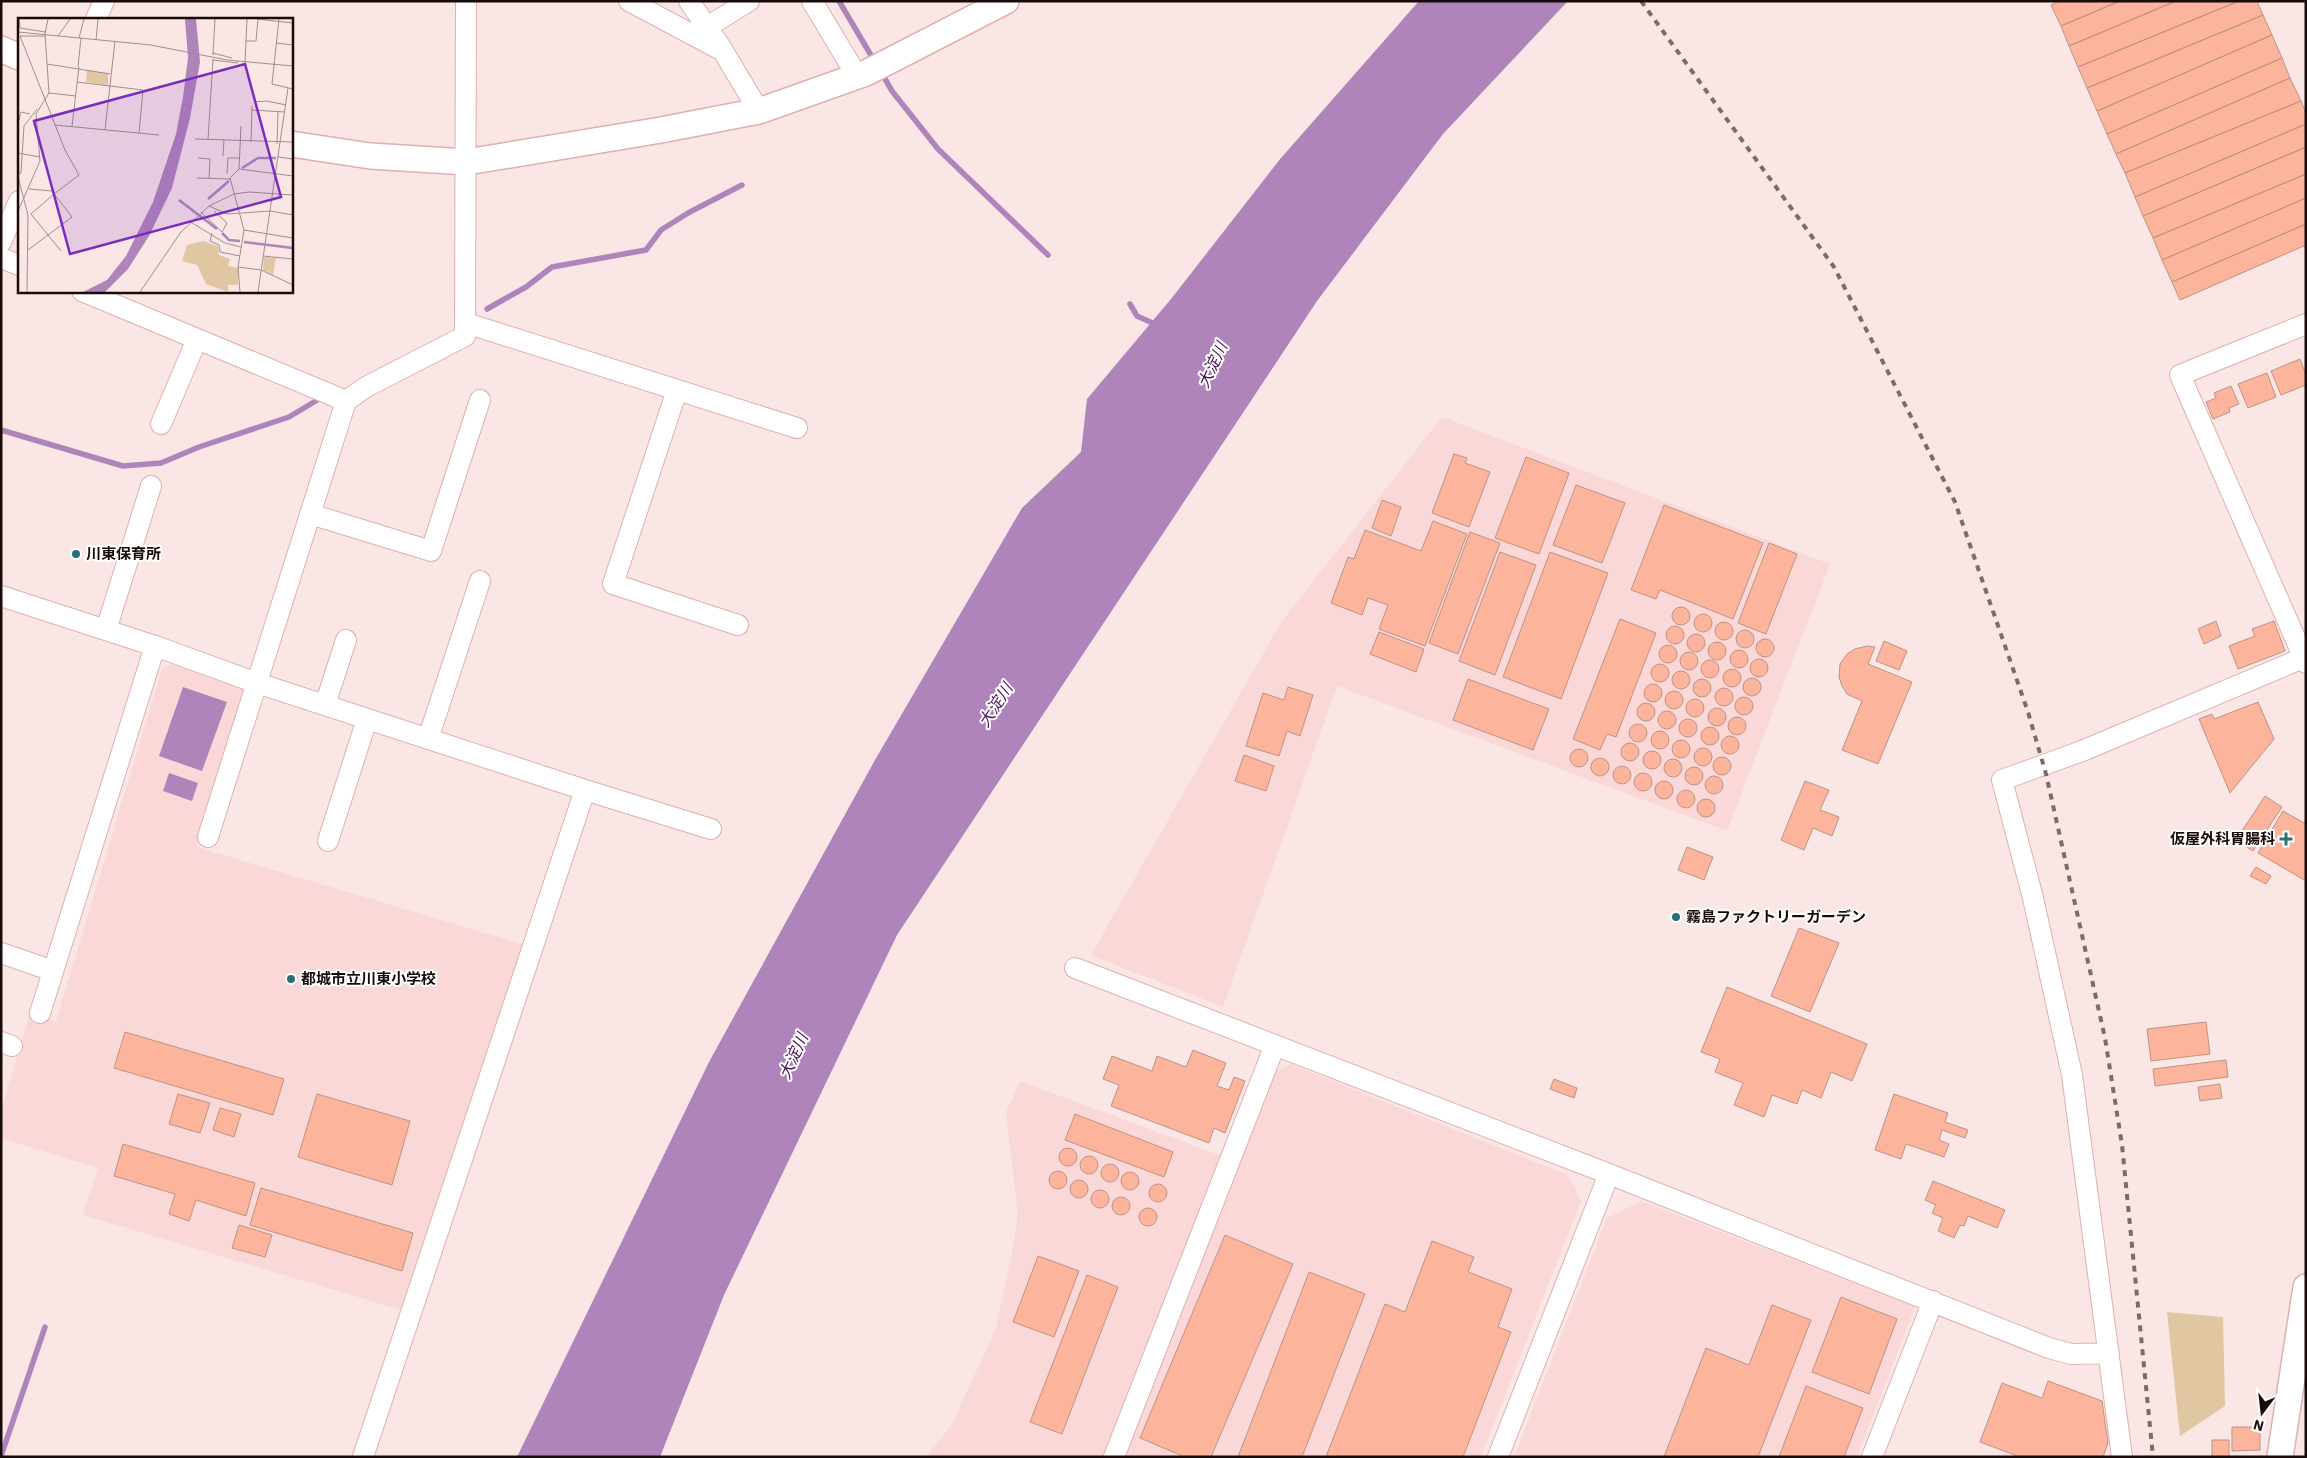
<svg xmlns="http://www.w3.org/2000/svg" width="2307" height="1458" viewBox="0 0 2307 1458" font-family="'IBM Plex Sans','Noto Sans JP',sans-serif">
<style>
.built{fill:#fad8d7}
.green{fill:#e0c7a1}
.water{fill:#ae84ba}
.lines{fill:none;stroke-linecap:round;stroke-linejoin:round}
.stream{stroke:#ae84ba;stroke-width:5.5}
.building{fill:#fcb49c;stroke:#bd9385}
.minor-casing{stroke:#deb0af;stroke-width:22}
.tertiary-casing{stroke:#deb0af;stroke-width:28}
.minor{stroke:#fff;stroke-width:20}
.tertiary{stroke:#fff;stroke-width:25}
.rail{stroke:#7c6b6a;stroke-width:4;stroke-dasharray:6 6;stroke-linecap:butt}
.poi-dot{fill:#287275;stroke:#fff;stroke-width:2}
.labels{text-anchor:middle;stroke-width:4;stroke-linejoin:round;paint-order:stroke}
.poi-label{font-size:15px;font-weight:bold;fill:#1a0b0b;stroke:#fff;text-anchor:start}
.water-label{font-size:16px;font-style:italic;fill:#491456;stroke:#fff}
.inset-river{fill:none;stroke:#ae84ba;stroke-width:2.5}
.inset-road{fill:none;stroke:#a08e8e;stroke-width:1}
.view{fill:#7b2cbf;fill-opacity:0.15;stroke:#7b2cbf;stroke-width:2.5}
.inset-edge{fill:none;stroke:#1a0b0b;stroke-width:2.5}
</style>
<rect width="100%" height="100%" fill="#fae6e5"/>
<path class="built" d="M1442,417l388,147 -103,267 -390,-145 -114,321 -132,-52 191,-334z
M172,664l69,18 6,8 -50,157 328,98 -124,365 -318,-95 15,-47 -97,-30v-27l29,-98 26,8 106,-352z
M1290,1064l278,111 13,26 -100,256h-555l25,-31 44,-95 17,-78 6,-37 -12,-104 14,-31 218,81 34,-88z
M1641,1201l274,106 -58,150h-343l93,-239z"/>
<path class="green" d="M2167,1312l56,5 2,89 -45,30z"/>
<path class="water" d="M1419,1h149l-125,133 -126,167 -420,634 -173,360 -64,162h-143l192,-395 166,-302 147,-252 59,-56 6,-53 84,-100 110,-141z
M183,687l44,15 -25,69 -43,-15z
M169,773l29,10 -6,18 -29,-10z"/>
<g class="lines">
<path class="stream" d="M839,1l36,61
M881,72l11,19 46,58 110,106
M1130,304l7,12 20,9
M487,309l39,-22 26,-20 94,-17 15,-20 27,-17 54,-28
M1,430l122,36 38,-3 38,-16 90,-30 30,-18
M1,1456l44,-129"/>
</g>
<path class="building" d="M2060,1h60l-59,25 -10,-21z
M2120,1h56l-107,45 -8,-20z
M2176,1h63l-161,66 -9,-21z
M2239,1h18l6,14 -176,73 -9,-21z
M2263,15l9,20 -175,76 -10,-23z
M2272,35l10,23 -175,76 -10,-23z
M2282,58l8,20 -174,76 -9,-20z
M2290,78l11,23 -176,72 -9,-19z
M2301,101l5,12v11l-171,73 -10,-24z
M2306,124v23l-163,69 -8,-19z
M2306,147v27l-153,64 -10,-22z
M2306,174v24l-144,62 -9,-22z
M2306,198v26l-134,58 -10,-22z
M2306,224v21l-126,55 -8,-18z
M2300,359l6,16v10l-25,10 -10,-24z
M2267,373l9,24 -28,11 -10,-24z
M2231,386l8,18 -10,4 1,4 -17,7 -7,-17 10,-4 -2,-5z
M1454,454l13,4 -2,5 25,9 -21,55 -37,-14z
M1526,457l43,16 -30,81 -44,-16z
M1576,485l49,18 -23,60 -49,-18z
M1382,500l19,7 -10,29 -19,-8z
M1664,505l99,38 -30,76 -73,-29 -4,9 -25,-9z
M1433,521l34,13 -42,112 -46,-17 9,-24 -20,-7 -6,17 -31,-12 17,-46 6,2 11,-29 56,21z
M1470,532l30,11 -42,111 -29,-11z
M1769,543l28,11 -31,80 -28,-11z
M1500,552l36,13 -41,110 -36,-14z
M1550,552l58,21 -47,126 -58,-22z
M1672 616a9 9 0 1 1 18 0a9 9 0 1 1-18 0Z
M1694 623a9 9 0 1 1 18 0a9 9 0 1 1-18 0Z
M1620,619l36,14 -40,104 -9,-3 -7,16 -27,-11z
M2216,621l5,15 -17,8 -6,-15z
M2274,621l11,30 -47,18 -9,-23 26,-10 -3,-7z
M1715 631a9 9 0 1 1 18 0a9 9 0 1 1-18 0Z
M1666 635a9 9 0 1 1 18 0a9 9 0 1 1-18 0Z
M1736 639a9 9 0 1 1 18 0a9 9 0 1 1-18 0Z
M1379,632l45,17 -8,23 -46,-18z
M1687 643a9 9 0 1 1 18 0a9 9 0 1 1-18 0Z
M1756 648a9 9 0 1 1 18 0a9 9 0 1 1-18 0Z
M1884,641l23,10 -8,19 -23,-9z
M1708 651a9 9 0 1 1 18 0a9 9 0 1 1-18 0Z
M1659 654a9 9 0 1 1 18 0a9 9 0 1 1-18 0Z
M1867,646l8,1 -7,17 44,18 -34,82 -36,-14 20,-49 -15,-7 -5,-8 -3,-9 1,-13 7,-10 8,-5z
M1730 659a9 9 0 1 1 18 0a9 9 0 1 1-18 0Z
M1680 661a9 9 0 1 1 18 0a9 9 0 1 1-18 0Z
M1750 668a9 9 0 1 1 18 0a9 9 0 1 1-18 0Z
M1701 669a9 9 0 1 1 18 0a9 9 0 1 1-18 0Z
M1651 673a9 9 0 1 1 18 0a9 9 0 1 1-18 0Z
M1723 678a9 9 0 1 1 18 0a9 9 0 1 1-18 0Z
M1672 680a9 9 0 1 1 18 0a9 9 0 1 1-18 0Z
M1743 687a9 9 0 1 1 18 0a9 9 0 1 1-18 0Z
M1693 688a9 9 0 1 1 18 0a9 9 0 1 1-18 0Z
M1468,679l81,30 -16,41 -80,-30z
M1644 693a9 9 0 1 1 18 0a9 9 0 1 1-18 0Z
M1288,687l25,8 -13,41 -13,-5 -8,25 -33,-10 17,-53 21,7z
M1715 697a9 9 0 1 1 18 0a9 9 0 1 1-18 0Z
M1665 700a9 9 0 1 1 18 0a9 9 0 1 1-18 0Z
M1735 706a9 9 0 1 1 18 0a9 9 0 1 1-18 0Z
M1686 708a9 9 0 1 1 18 0a9 9 0 1 1-18 0Z
M2258,702l16,37 -44,54 -31,-74 13,-5 2,5z
M1637 712a9 9 0 1 1 18 0a9 9 0 1 1-18 0Z
M1708 717a9 9 0 1 1 18 0a9 9 0 1 1-18 0Z
M1658 720a9 9 0 1 1 18 0a9 9 0 1 1-18 0Z
M1728 726a9 9 0 1 1 18 0a9 9 0 1 1-18 0Z
M1679 728a9 9 0 1 1 18 0a9 9 0 1 1-18 0Z
M1629 733a9 9 0 1 1 18 0a9 9 0 1 1-18 0Z
M1701 736a9 9 0 1 1 18 0a9 9 0 1 1-18 0Z
M1651 740a9 9 0 1 1 18 0a9 9 0 1 1-18 0Z
M1721 745a9 9 0 1 1 18 0a9 9 0 1 1-18 0Z
M1672 749a9 9 0 1 1 18 0a9 9 0 1 1-18 0Z
M1621 752a9 9 0 1 1 18 0a9 9 0 1 1-18 0Z
M1694 757a9 9 0 1 1 18 0a9 9 0 1 1-18 0Z
M1570 758a9 9 0 1 1 18 0a9 9 0 1 1-18 0Z
M1643 760a9 9 0 1 1 18 0a9 9 0 1 1-18 0Z
M1244,755l30,11 -8,25 -31,-10z
M1713 766a9 9 0 1 1 18 0a9 9 0 1 1-18 0Z
M1591 767a9 9 0 1 1 18 0a9 9 0 1 1-18 0Z
M1664 768a9 9 0 1 1 18 0a9 9 0 1 1-18 0Z
M1613 775a9 9 0 1 1 18 0a9 9 0 1 1-18 0Z
M1685 776a9 9 0 1 1 18 0a9 9 0 1 1-18 0Z
M1634 782a9 9 0 1 1 18 0a9 9 0 1 1-18 0Z
M1705 785a9 9 0 1 1 18 0a9 9 0 1 1-18 0Z
M1655 790a9 9 0 1 1 18 0a9 9 0 1 1-18 0Z
M1805,781l24,9 -9,20 19,7 -7,19 -19,-8 -9,22 -23,-10z
M1677 799a9 9 0 1 1 18 0a9 9 0 1 1-18 0Z
M2265,796l17,11 -29,44 -17,-11z
M1697 808a9 9 0 1 1 18 0a9 9 0 1 1-18 0Z
M2283,811l23,13v57l-48,-28z
M1687,847l26,10 -9,23 -26,-10z
M2256,867l15,9 -5,8 -16,-8z
M1799,928l40,15 -29,69 -39,-16z
M1727,987l140,57 -15,37 -21,-9 -10,26 -19,-8 -5,14 -25,-9 -8,22 -30,-12 9,-22 -28,-11 5,-13 -19,-7z
M2206,1022l4,32 -59,7 -4,-32z
M125,1032l159,47 -11,36 -159,-47z
M1193,1050l33,13 -9,23 12,4 5,-13 11,4 -20,52 -11,-5 -5,15 -98,-37 8,-21 -16,-6 9,-23 40,15 5,-15 29,11z
M2226,1060l2,17 -73,9 -2,-17z
M1554,1079l23,9 -3,10 -24,-9z
M2220,1084l2,14 -22,3 -2,-14z
M178,1094l32,9 -10,30 -31,-9z
M317,1094l93,27 -18,64 -94,-28z
M1894,1094l54,19 -3,9 23,8 -3,8 -23,-8 -3,10 10,4 -5,13 -38,-13 -5,15 -26,-9z
M220,1108l21,6 -7,23 -21,-7z
M1075,1114l98,38 -9,25 -99,-37z
M123,1144l132,39 -9,33 -50,-16 -7,21 -20,-7 6,-20 -61,-18z
M1059 1157a9 9 0 1 1 18 0a9 9 0 1 1-18 0Z
M1080 1165a9 9 0 1 1 18 0a9 9 0 1 1-18 0Z
M1101 1173a9 9 0 1 1 18 0a9 9 0 1 1-18 0Z
M1049 1180a9 9 0 1 1 18 0a9 9 0 1 1-18 0Z
M1121 1181a9 9 0 1 1 18 0a9 9 0 1 1-18 0Z
M1070 1189a9 9 0 1 1 18 0a9 9 0 1 1-18 0Z
M1933,1181l72,29 -8,18 -29,-12 -4,10 -4,-1 -6,13 -16,-7 5,-13 -11,-5 4,-8 -11,-5z
M1149 1193a9 9 0 1 1 18 0a9 9 0 1 1-18 0Z
M261,1188l152,45 -11,38 -152,-46z
M1091 1199a9 9 0 1 1 18 0a9 9 0 1 1-18 0Z
M1112 1206a9 9 0 1 1 18 0a9 9 0 1 1-18 0Z
M1139 1217a9 9 0 1 1 18 0a9 9 0 1 1-18 0Z
M239,1225l33,10 -7,22 -33,-9z
M1225,1235l68,29 -82,193h-26l-45,-19z
M1432,1241l42,16 -6,15 44,17 -14,38 13,5 -48,125h-137l59,-153 20,8z
M1038,1256l41,15 -25,66 -41,-15z
M1309,1272l56,22 -63,163h-64z
M1087,1275l31,12 -56,147 -32,-12z
M1841,1297l56,22 -28,75 -57,-22z
M1772,1305l39,15 -53,137h-94l42,-109 43,17z
M2048,1381l54,20 6,42 -5,14h-83l-40,-15 22,-59 40,15z
M1806,1386l57,22 -19,49h-65z
M2232,1427h28v23l-28,1z
M2212,1440h17v17h-17z"/>
<g class="lines">
<g class="minor-casing">
<path id="minor" d="M629,1l94,50 36,60
M689,1l33,48
M812,1l45,75
M96,19l8,-18
M707,27l42,-26
M1,242l18,-41
M1,258l18,7
M82,291l264,110
M466,323l331,105
M2306,324l-126,51 126,288
M677,390l-64,194 125,41
M161,424l36,-85
M310,514l121,37 49,-151
M1,596l154,50 102,37 328,107 126,39
M106,630l45,-144
M325,705l21,-65
M428,739l52,-158
M208,837l138,-436 20,-14 99,-51 1,-335
M328,841l39,-122
M1,953l52,18
M1075,968l534,206 440,174 22,6 38,-1
M40,1013l115,-367
M1,1042l11,4
M363,1457l222,-667
M1114,1457l161,-412
M1498,1457l111,-283
M1872,1457l61,-156
M2122,1457l-50,-382 -39,-177 -31,-118 80,-29 221,-93"/>
</g>
<g class="tertiary-casing">
<path id="tertiary" d="M1,49l18,8
M291,144l79,12 97,6 194,-32 98,-19 107,-38 140,-72
M2280,1457l26,-170"/>
</g>
<use href="#minor" class="minor"/>
<use href="#tertiary" class="tertiary"/>
<path class="rail" d="M1641,1l193,266 121,235 73,210 18,62 59,264 17,107 31,312"/>
</g>
<g class="poi-dot">
<circle cx="76" cy="554" r="5"/>
<path d="M2283.5 831.5h5v5h5v5h-5v5h-5v-5h-5v-5h5z"/>
<circle cx="1676" cy="917" r="5"/>
<circle cx="291" cy="979" r="5"/>
</g>
<g class="labels">
<g class="poi-label">
<text x="86" y="559">川東保育所</text>
<text x="2275" y="844" text-anchor="end">仮屋外科胃腸科</text>
<text x="1686" y="922">霧島ファクトリーガーデン</text>
<text x="301" y="984">都城市立川東小学校</text>
</g>
<g class="water-label">
<text transform="translate(1212 365) rotate(-65)" y="6">大淀川</text>
<text transform="translate(995 705) rotate(-57)" y="6">大淀川</text>
<text transform="translate(793 1056) rotate(-66)" y="6">大淀川</text>
</g>
</g>
<g transform="translate(18 18)">
<rect width="275" height="275" fill="#fae6e5"/>
<path d="M69,52l21,3v12l-22,-3zM185,223l15,5 1,9 11,4 -2,7 10,2v17h-10v7l-22,-8 -9,-19 -15,-4 5,-16zM246,239l12,1 -3,17 -10,-5z" fill="#e0c7a1"/>
<path d="M167,1h11l4,43 -10,56 -18,70 -23,48 -21,33 -23,23h-22l24,-12 19,-24 27,-54 23,-68 7,-37 5,-39z" fill="#ae84ba"/>
<path class="inset-river" d="M224,150l16,-10h18M190,181l21,-18M161,182l38,29M204,215l7,7 11,1M226,224l49,6"/>
<path class="inset-road" d="M1,1l1,9 25,4M239,1l36,4M261,1l-7,65 21,5M0,14l133,13 76,15 66,6M27,18h-25l45,114 14,25 -25,19M40,18l12,-17M61,20l5,-19M78,22l2,-21M228,23h10l2,-22M258,25l17,2M195,35l19,5M195,37l2,-36M195,42l24,3 1,-2M227,44l2,-43M29,46l63,10M60,49l3,-29M59,64l66,8 -4,43M31,75l27,3M236,84l13,-1 19,4M234,92l33,2M1,102l2,-8 9,2M37,107l104,10M54,108l7,-59M87,112l10,-89M177,121l98,3M190,122l5,-81M233,124l1,-36M259,126l1,-32M0,135l22,4M205,138l1,-16M260,139l15,2M180,140l12,1 -1,19M221,151l54,7M209,155l1,-15h12M0,156l3,-1 3,-47 13,-17M0,159l10,38 -1,77M179,160l33,1M36,176l-23,20 30,37M191,188l18,8 43,-3 23,4M0,193l22,-50 -4,-47 13,-21 -4,-59 3,-15M183,194l21,20 5,-9 -13,-12M171,203l36,22 16,4M226,212l49,8M194,215l-2,8 9,4 1,7 20,4M10,232l44,-33 -20,-26 -23,-2M245,238l30,3M220,249l23,3 32,15M122,274l41,-60 28,-26 25,-12 15,-2 44,3M222,274l-2,-25 6,-37 -14,-52 9,-9 2,-43M240,274l30,-204"/>
<path class="view" d="M227,46l36,133 -211,57 -36,-133z"/>
<rect width="275" height="275" class="inset-edge"/>
</g>
<rect width="2307" height="1458" fill="none" stroke="#1a0b0b" stroke-width="5"/>
<g transform="translate(2262 1413) rotate(195)" stroke="#ffffff" stroke-width="4" paint-order="stroke">
<path d="M0-4L9 19L0 12L-9 19Z" fill="#1a0b0b"/>
<text y="-8" font-size="14" font-weight="bold" text-anchor="middle" fill="#1a0b0b">N</text>
</g>
</svg>
